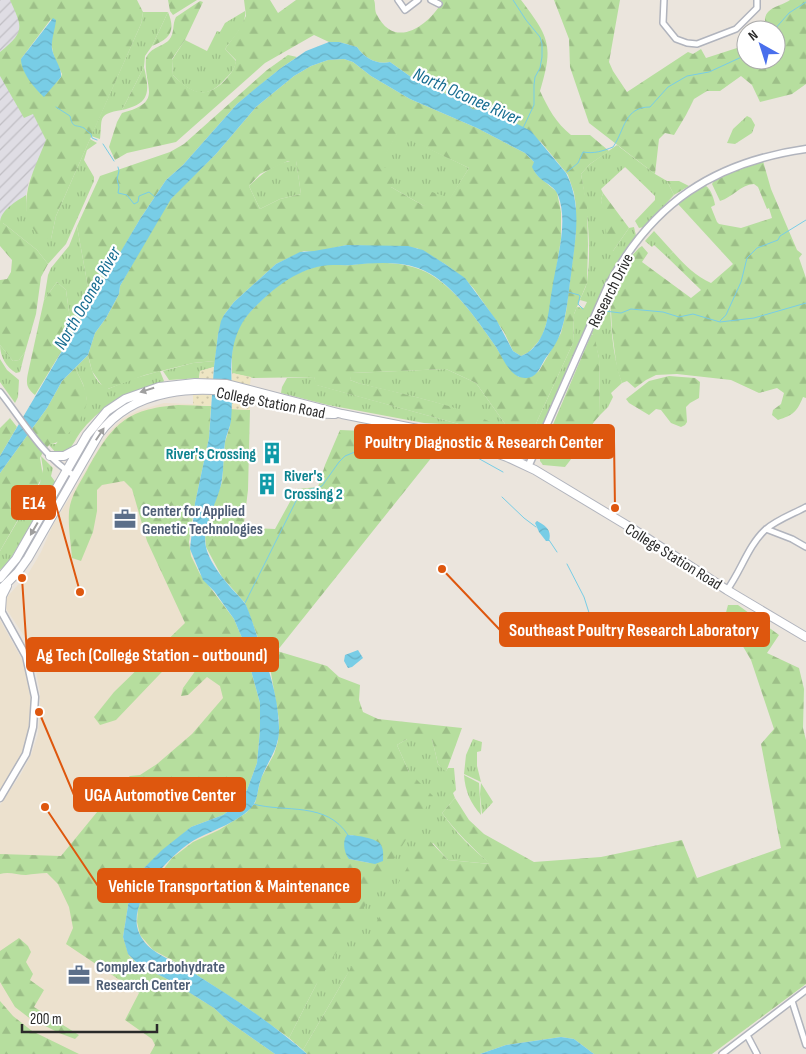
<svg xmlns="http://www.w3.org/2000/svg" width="806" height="1054" viewBox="0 0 806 1054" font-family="'Sofia Sans Condensed',sans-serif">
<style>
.industrial{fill:url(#industrial-furrows)}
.education{fill:#ece1ce}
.grass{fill:url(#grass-tufts)}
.forest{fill:url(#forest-firs);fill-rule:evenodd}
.sand{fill:url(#sand-dots)}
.water{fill:url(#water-waves)}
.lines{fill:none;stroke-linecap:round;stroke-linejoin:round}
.stream{stroke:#78cde6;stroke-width:1}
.minor-casing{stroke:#b1b4bd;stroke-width:8}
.tertiary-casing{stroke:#b1b4bd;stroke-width:9}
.secondary-casing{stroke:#b1b4bd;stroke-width:10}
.minor{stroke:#fff;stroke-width:5}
.tertiary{stroke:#fff;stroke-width:6}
.secondary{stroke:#fff;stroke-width:8}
.oneway{fill:#9f9f9f}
.labels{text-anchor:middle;stroke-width:4.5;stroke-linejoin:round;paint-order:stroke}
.street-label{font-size:16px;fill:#2a2a2a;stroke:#fff}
.culture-label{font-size:16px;font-weight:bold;fill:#0d838f;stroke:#fff;text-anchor:end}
.service-label{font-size:16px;font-weight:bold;fill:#4e5e75;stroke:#fff;text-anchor:start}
.water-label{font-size:18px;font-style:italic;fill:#176d91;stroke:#fff}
.leader{fill:none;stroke:#de570e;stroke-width:2}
.callout-dot{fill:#de570e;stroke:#fff;stroke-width:2}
.callout{fill:#de570e;stroke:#de570e;stroke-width:2}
.callout-label{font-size:18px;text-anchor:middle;font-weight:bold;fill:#fff}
</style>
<defs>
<pattern id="industrial-furrows" width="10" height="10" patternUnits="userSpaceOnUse" patternTransform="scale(1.25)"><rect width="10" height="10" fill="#dfdde4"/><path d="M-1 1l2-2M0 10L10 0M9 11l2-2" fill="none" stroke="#c0bec4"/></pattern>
<pattern id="grass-tufts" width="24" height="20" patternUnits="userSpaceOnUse" patternTransform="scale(1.25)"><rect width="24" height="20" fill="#b6de9e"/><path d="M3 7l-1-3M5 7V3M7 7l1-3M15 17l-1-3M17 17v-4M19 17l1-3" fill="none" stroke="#9dbf88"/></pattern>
<pattern id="forest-firs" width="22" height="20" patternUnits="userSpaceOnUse" patternTransform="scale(1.25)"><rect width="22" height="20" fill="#b6de9e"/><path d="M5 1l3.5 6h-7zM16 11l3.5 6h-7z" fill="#9dbf88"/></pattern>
<pattern id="sand-dots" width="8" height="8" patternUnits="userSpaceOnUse" patternTransform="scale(1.25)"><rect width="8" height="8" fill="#eee5c3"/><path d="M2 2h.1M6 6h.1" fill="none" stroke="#ccc5a8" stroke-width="1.8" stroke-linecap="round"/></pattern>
<pattern id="water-waves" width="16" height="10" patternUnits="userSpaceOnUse" patternTransform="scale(1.25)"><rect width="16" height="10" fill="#78cde6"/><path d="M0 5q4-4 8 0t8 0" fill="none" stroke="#68b0c5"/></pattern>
</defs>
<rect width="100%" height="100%" fill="#ebe5dd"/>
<path class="industrial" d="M0,0h10l9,15 30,124 -20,42 -6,28 -23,11z"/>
<path class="education" d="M164,403l28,1 19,3 -22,135 68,221 -75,225 32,20 61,46h-275v-249l21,-31 10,-19 7,-21 2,-25v-17l-5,-26 -7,-24 -23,-35v-8l23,-25 13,-22 11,-25 56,-94 14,-14 7,-4 8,-4z
M0,620l25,45 7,43 -2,20 -5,22 -25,43z"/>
<path class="grass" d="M245,11c2,13 -13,28 -20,38l11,12c-1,8 -4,11 -10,17 -19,23 -35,16 -53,-3l-1,-15 13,-20 22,11 10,-20 3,1 5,-9z
M143,12h25l-16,34 -7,10 -1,11 -22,43c-26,4 -19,9 -22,29l-9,-3 50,-112z
M747,116l4,2 4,7 -3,8 -17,11 -8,-1 6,-14z
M397,133l72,35 -19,31 -26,7 -33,-19 -12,-22z
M90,139l7,4 -10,7 -3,10 10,17v4l-28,63 -18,20 -11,-14 -34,-27h-3c0,-13 17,-22 26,-28l1,17 24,27 5,-23z
M617,145l38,29 12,7 7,14 -30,32 -5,1 -4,-7 20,-21v-4l-30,-29 -24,22 2,4 -2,7 12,51 16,-23 5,-1 2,9 -19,28 -10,18 -61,138 -10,17 -8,2 -6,-1v-5l12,-5 39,-85 1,-29 3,-7 7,1 3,-6 -7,-2c2,-6 6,-12 7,-18 5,-36 0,-74 -6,-108l9,-10z
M296,160l5,34 -21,5 -20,10 -11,-23c13,-13 28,-24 47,-26z
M77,226l14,78 -19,30 -6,-44 -9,-8 -13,18 4,-25 3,-7 18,-22z
M654,231l19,21 -6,5 -13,-12 -2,2 -7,-6z
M610,290c0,31 2,64 12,93l-11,10 2,4 -5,10 -8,8 -1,-57 -6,-24 -2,1z
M0,345l13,16 6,-1 6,-8 -5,20 -4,1c-10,-6 -16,-17 -16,-28z
M88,355c3,14 6,27 20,34l24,-10 28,-8 4,10 -2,2c-31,6 -59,22 -79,46 -7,8 -10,18 -18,25l-2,-2 -6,2 -8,-9 1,-1h6l31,-44 -4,-16 -8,-16z
M0,359l7,11 12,10 -1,17 -3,6 -15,-21z
M215,361l-1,6 -14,4 -1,7 -30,2 -6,-9 30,-8z
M446,369l30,14 32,45v4c7,7 14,13 21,19l-6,3 -36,-16 -45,-14 -18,-1 -96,-18 -47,-12 1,-6 5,-9 27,-1 3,8 149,41 34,12 4,-7c-44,-27 -96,-35 -146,-48l-8,-3 1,-7z
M152,392l1,3 -24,9 -52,62 -3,-1c6,-20 28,-48 45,-59 9,-7 22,-10 33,-14z
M41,456l12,12 -2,8 5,7 -48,80 -8,7v-19l40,-68 3,-14z
M407,739h25l6,25 8,7 2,-3h6l2,22 -3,3 2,5 -13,15c14,20 30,36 49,51l-43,-4 -15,-17 -88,135 -42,72 -14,-12 27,-53 93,-213 -12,-27z
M473,739l9,3 -1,9 -4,1v14l4,16 -17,-8 2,-19z
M464,775l15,8 2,32c-10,-11 -16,-24 -17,-40z
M481,783l12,19 -11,12 -2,-20z"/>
<path class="forest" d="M10,0h127l6,12 -2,12 -85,192 -5,23h-9c-31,-29 -9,-66 4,-99l-13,-26 -9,4 -24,-42v-24c26,-21 22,-25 10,-52zM51,19c4,12 0,17 1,28 1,10 6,18 10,27l-1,3 -17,19 -23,-37z
M168,0h29l-24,15 -3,-4z
M244,0h26l8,13 18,-13h78c2,5 0,10 3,15 18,35 51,11 65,-13l-2,-2h81c28,37 33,45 19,91 8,17 16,32 31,44h19l19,16 -19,13 -9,10 6,32 1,39 -1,38 -13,31 -1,29 -39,85 -12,5v5l-14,-10 -32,-45 -30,-14 -94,4 -2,7 8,3c27,7 138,29 148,52l-2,3h-4l-34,-12 -150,-41 -2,-8 -61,1 -21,-5c0,-14 -1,-32 6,-45 7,-15 43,-47 58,-54 9,-4 20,-8 29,-9 9,-1 18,1 27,0 26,-4 58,-4 81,11 26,17 44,44 61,68 9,14 13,22 25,33h11l9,-6 22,-38 5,-21 10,-79v-27l-2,-13 -6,-18 -27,-33 -54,-31 -15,-2 -5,-6 -49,-21 -28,-20c-13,3 -26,-4 -33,-15l-18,-5h-10l-15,-7 -49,28 -89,79 -49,11 -12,7 -6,-13 8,-25 5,-9c43,-11 21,-26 24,-55 6,-12 15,-10 23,-18 6,-7 3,-16 7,-23l24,-16 3,1 -18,38 -13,19 1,16c18,18 34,26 54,3 5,-6 8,-10 9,-18l-11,-11 13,-18 8,-15z
M554,0h66l-11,62 4,9 14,21 61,-40 5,2 8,-5 5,9 34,-11 6,-6v19h30v-30h-18l7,-8c-1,-15 15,-15 25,-22h16v84l-14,10 -32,8 -8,-17 -11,-9 -21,15h-13l-13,8 -8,16 -12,20 -9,-2 -6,6 -4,35 -66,-51 -19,-56 -1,-28z
M168,12c8,19 2,27 -16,34z
M288,55l9,2 -16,11 -44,36 -54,61 -17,15 -26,39 -49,85 -14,-78 23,-50 70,-24 14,-8 83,-74z
M344,59l9,3 18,14 39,23 67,29 48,25 9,9v9l4,5 19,16 4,20v27l-12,77 -7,20 -4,6 -9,10 -8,4 -8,-5 -9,-19 -30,-43 -9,-10 -20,-15 -28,-16 -70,-3 -33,7 -10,-1 -28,13 -42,38 -10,13 -6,19 -3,27 -22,2 -48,12 -40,15 -13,-19 -4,-16 7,-22 11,-15 13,-24 1,-8 46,-82 18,-19 32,-31 40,-47 38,-31 17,-10 17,-6zM397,134l72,34 -19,30 -18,-6 -8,14 -33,-19 6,-13 -17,-9zM288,161h8l5,33 -21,5 -20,10 -11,-23 11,-12z
M144,67c6,25 6,37 -22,43z
M763,161l8,28 26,61 5,4 -3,4 7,20v120l-3,-1c-6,15 -10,18 -25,23l-6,-5 1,-5 8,-6 3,-11 -7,-5 -18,5 -28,-13 -54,-6 -21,1 -10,5 -11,8 -8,-7 -5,2 -5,-14 -5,-38 -2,-41 14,-26 15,-16 3,-2 6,7 -6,9 49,36 10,-8 -34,-33 6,-5c12,13 22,24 38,31l22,-19 -55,-60 23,-17 5,-1c5,3 8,13 9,19l-4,2 6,15 2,2 22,4 31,-10 -3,-10 -2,1 -9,-22 -4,-3c-14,1 -21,13 -34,17l-8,-17 2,-3 25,-13z
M667,181h12l10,5 -15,9z
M603,193l26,35 -16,23 -4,-1 -8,-50z
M0,223h3l34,27 11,14 -7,13 -5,37 -11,38 -6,8 -6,1 -13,-16v-65l7,-1 4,-7 1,-12 -12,-14z
M57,282l9,8 6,44 -37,61c-9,-7 -9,-12 -7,-22l16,-73z
M594,334l5,24 1,57c-15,15 -21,36 -35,52l-22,-2 -3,-4v-6l51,-120z
M75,368c5,10 12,22 12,33 -1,14 -22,43 -37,43l-7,8 -3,6 3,18 -43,75v-78l47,-65 15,-27z
M669,376l26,2 5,4 -1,16 -9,5 -4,4 1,15 -2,3 -4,2 -10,-4 -10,-13 -5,-1 -7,6 -20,-12 -3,-4 23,-18z
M178,405l33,1 -2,32 -14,65 -6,39 2,14 9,18 34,45 8,19 18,65v27l-3,33 -10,27 -8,13 -16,12 -32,12 -47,41 -11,16 -3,9 -7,44 6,19 10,9 32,16 43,27 14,13 47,33h-125l5,-9 -3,-6 -27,-19 14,-27 -73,-49 7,-16 -4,-21 -11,-23 -11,-11c-7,0 -14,1 -21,2 -9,0 -17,-4 -26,-1v-20l61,2 59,-72 10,-8 10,-1 17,-11 35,-30 31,-36 -3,-12 -13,-9 -19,18 -7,1 2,-8 13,-18 -16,-17 -64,67 -16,5 -6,-8 20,-25 71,-69 -38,-82 -15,-52 -8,-8 -22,4 -5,5v21l-4,21 -12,29 -9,-3c-1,-14 -4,-31 -3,-46 1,-15 11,-29 18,-42 25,-45 38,-61 91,-65z
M231,409l19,1 -2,80 -4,33 8,5 23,1 22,-40 21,-2 7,-22 15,-35 25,1 74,14 -3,7 -159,199 50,15 12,11 21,8 -1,15 4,12 15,7 84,9 -16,44 -8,-8 -6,-25h-25l-10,6 12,27 24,24 -117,189 -27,53 -46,-33 -60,-39 -30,-16 -13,-15 -3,-13 1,-14 5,-12 29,-38 21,-16 26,-12 27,-17 9,-10 6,-25 13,-24 4,-13 1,-21 -8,-47 -26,-70 -23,-26 -16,-30 -1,-12 1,-9 16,-44 3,-40 5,-16zM347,835h6l22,29 -26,-5z
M10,418l7,9 -17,29v-28z
M728,605h10l41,30 -12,18 32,15 5,21 -1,39 3,12v244l-94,70h-118l-20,-15 -13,-2 -55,8 -26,9h-173l-4,-4 42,-72 80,-142 23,24 42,4c-17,-16 -34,-32 -48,-51l13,-15 14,22 15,14 50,28 67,-5 81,-17 15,38 84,-30 -20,-104 13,-15 -23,-69 -26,-44z
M19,938l9,8 3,6 -5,10 7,12 -3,6 14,10 -10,17 45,28 -4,4 -16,-6 -31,-16 -13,-10 -15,-25v-31z
M0,1001l13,15 19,15 47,23h-79z"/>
<path class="sand" d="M214,367l-3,39 -18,-1v-10h4l3,-24z
M232,373l19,4 -3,23 2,1v9l-19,-1z"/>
<path class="water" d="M53,18l3,2c-1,10 -5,20 -4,29 2,10 10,19 9,28l-17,20c-10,-9 -23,-25 -23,-38z
M329,42h10l18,5c7,11 20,18 33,15l28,20 49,21 5,6 15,2 3,-1 41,21 35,42c17,33 9,67 5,102 -3,20 -4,40 -11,59 -3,9 -9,17 -15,25 -5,9 -9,20 -20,19 -5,0 -10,-3 -13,-6 -7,-7 -11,-17 -16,-25 -19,-27 -46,-68 -78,-79 -21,-7 -45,-5 -66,-3 -10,1 -20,-1 -30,1 -28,5 -49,23 -68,42 -33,33 -19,72 -23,113 -1,7 -5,14 -6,21 -2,13 -1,25 -3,37 -3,24 -23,47 -15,72 5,14 15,26 24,37 5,5 11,11 15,17 4,9 7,19 10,28 11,30 22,61 23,94 1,23 -13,35 -19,55 -3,10 -2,19 -10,27 -15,14 -34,20 -52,29 -25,13 -66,57 -61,88 2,10 8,18 16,24 12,9 27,14 39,22 40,25 80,51 115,82h-32l-47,-33 -14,-13 -43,-27 -32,-16 -11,-11 -5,-17 7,-44 7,-18 25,-25 29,-23 32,-12 16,-12 8,-13 10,-27 3,-33v-27l-18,-65 -8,-19 -20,-28 -11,-11 -13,-31 5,-46 14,-65 5,-71 4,-33 3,-13 3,-6 10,-13 42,-38 24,-12 14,-1 33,-6 61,1 15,4 22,14 20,14 32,43 16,30 8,5c9,-3 17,-12 21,-21 7,-14 7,-30 10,-45 4,-29 17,-67 6,-95 -5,-12 -19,-12 -26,-28l2,-5 -9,-9 -48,-25 -67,-29 -39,-23 -18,-14 -9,-3 -16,1 -17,6 -17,10 -38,31 -40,47 -45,45 -51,87 -1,8 -13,24 -11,15 -7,22 -26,26 -15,27 -47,65v-17l140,-237 26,-39 17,-15 54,-61 19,-16 25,-20 25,-17z
M537,521c9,5 15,9 12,20h-3l-7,-9 -4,-9z
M358,650l5,8 -11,9 -4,1 -4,-7 1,-6z
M347,835c8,0 30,3 34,10 3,5 2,11 2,16l-8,3 -26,-5c-5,-6 -7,-18 -2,-24z
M561,1037l13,2 20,15h-114l26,-9z"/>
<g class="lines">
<path class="stream" d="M513,0l13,20 14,17 2,7v13l-2,11 -5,9 -1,8v20l-11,23
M774,30l15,-17 17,-11
M56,107l14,9c3,13 5,8 14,12 2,2 4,4 7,6l1,4 5,2
M103,144l11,17
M118,167l1,4 -2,8 2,8 -1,6 9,2 7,9 4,-2 1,-6 10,-4 6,5
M567,172l11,-9 5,-11c11,2 20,-1 30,-5 12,-17 11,-40 37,-40l18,-20 19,-11 22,-4 37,-17
M568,292l11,3 1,1 -2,8 5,5
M605,311l16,2 10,-4 32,3 16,5 14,-3 27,8 34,-4 52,-15
M720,321l6,-6 15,-33 6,-24 10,-10 21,-8 2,-4 26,-16
M502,497l22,21 12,9
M549,540l8,12
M567,564l17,33 8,25
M245,603l54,-108 5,-4 18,-5 17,-24 6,-6 22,-9 13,3 69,-1 27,8 27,15
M253,804c33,9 73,-3 95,31"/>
<g class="minor-casing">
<path id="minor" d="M398,0l7,10 13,-10
M431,0l8,4
M664,0l-1,23 13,16 11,4 10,1 39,-15 21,-21v-8
M0,392c23,29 43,65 75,84
M766,529l26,10 14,8
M727,590c14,-19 21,-44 38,-60 11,-10 28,-16 41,-23
M792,1001l14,44
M747,1035l10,19
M722,1054l84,-64"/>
</g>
<g class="tertiary-casing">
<path id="tertiary" d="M528,467l80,-181c44,-83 106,-124 198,-137
M0,609l26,47 9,41 -2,30 -7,27 -26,44"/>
</g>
<g class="secondary-casing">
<path id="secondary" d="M50,456h14l15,-8
M509,457l18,-2 9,-5
M0,578l16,-19 71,-124 20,-24 18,-12 34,-12 36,-4 32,1 115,30 101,20 64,23 28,13 98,59 94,61 79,47
M0,590l18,-18 10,-14 71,-124c34,-46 99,-50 151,-39 28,6 56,20 85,19
M1,610l1,-14 5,-10"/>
</g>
<use href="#minor" class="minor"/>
<use href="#tertiary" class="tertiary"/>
<use href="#secondary" class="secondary"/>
</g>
<defs><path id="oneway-solid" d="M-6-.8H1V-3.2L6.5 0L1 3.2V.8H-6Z" transform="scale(1.25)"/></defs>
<g class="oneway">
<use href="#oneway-solid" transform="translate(147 390) rotate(163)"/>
<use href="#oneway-solid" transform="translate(100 434) rotate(-56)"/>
<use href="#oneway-solid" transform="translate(34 529) rotate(120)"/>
</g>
<defs>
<g id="building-bare" transform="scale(1.725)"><path d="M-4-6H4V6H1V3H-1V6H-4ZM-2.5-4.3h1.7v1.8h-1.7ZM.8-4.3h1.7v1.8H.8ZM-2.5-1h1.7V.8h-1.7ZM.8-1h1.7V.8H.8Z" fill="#0f9aa8" stroke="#fff" stroke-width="2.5" paint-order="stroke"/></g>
<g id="office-bare" transform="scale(1.725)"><path d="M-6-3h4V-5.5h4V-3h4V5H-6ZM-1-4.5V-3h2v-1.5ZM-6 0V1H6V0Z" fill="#5c6f8a" stroke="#fff" stroke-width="2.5" paint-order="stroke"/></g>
</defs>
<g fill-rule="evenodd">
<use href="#building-bare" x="272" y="453"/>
<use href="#building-bare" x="267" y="484"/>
<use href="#office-bare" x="125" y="519"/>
<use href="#office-bare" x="79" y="975"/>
</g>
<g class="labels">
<g class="street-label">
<text transform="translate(610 290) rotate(-63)" y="6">Research Drive</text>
<text transform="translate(271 402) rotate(11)" y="6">College Station Road</text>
<text transform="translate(674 556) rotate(32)" y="6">College Station Road</text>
</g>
<g class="culture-label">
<text x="256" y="459">River's Crossing</text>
<text x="284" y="481" text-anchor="start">River's<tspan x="284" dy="18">Crossing 2</tspan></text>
</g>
<g class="service-label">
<text x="142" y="516">Center for Applied<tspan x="142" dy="18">Genetic Technologies</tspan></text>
<text x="96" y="972">Complex Carbohydrate<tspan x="96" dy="18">Research Center</tspan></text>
</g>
<g class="water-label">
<text transform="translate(467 96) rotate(24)" y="6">North Oconee River</text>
<text transform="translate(87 298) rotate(-60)" y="6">North Oconee River</text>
</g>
</g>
<path class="leader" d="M615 508L614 441M80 592L55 502M442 569L500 630M22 578L27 654M39 712L74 795M45 807L98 886"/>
<g class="callout-dot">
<circle cx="615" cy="508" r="5"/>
<circle cx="80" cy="592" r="5"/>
<circle cx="442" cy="569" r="5"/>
<circle cx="22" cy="578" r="5"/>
<circle cx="39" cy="712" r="5"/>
<circle cx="45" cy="807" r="5"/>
</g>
<g class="callout">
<rect x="355" y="425" width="259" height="33" rx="5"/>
<rect x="12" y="486" width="43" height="33" rx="5"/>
<rect x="500" y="613" width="269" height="33" rx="5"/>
<rect x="27" y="638" width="251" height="33" rx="5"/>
<rect x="74" y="778" width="171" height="33" rx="5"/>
<rect x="98" y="869" width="262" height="33" rx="5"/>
</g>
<g class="callout-label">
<text x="484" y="448">Poultry Diagnostic &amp; Research Center</text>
<text x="34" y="509">E14</text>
<text x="634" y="636">Southeast Poultry Research Laboratory</text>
<text x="152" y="661">Ag Tech (College Station - outbound)</text>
<text x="160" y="801">UGA Automotive Center</text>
<text x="229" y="892">Vehicle Transportation &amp; Maintenance</text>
</g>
<g transform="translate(761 45) rotate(321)"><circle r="24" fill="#ffffff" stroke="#aaaaaa"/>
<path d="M0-4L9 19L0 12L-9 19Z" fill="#496fec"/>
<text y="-8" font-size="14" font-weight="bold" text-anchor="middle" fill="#2a2a2a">N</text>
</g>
<path d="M22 1024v8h135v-8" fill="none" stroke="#2a2a2a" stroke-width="2.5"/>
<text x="30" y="1024" font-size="15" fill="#2a2a2a" stroke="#ffffff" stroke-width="4" paint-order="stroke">200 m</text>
</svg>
